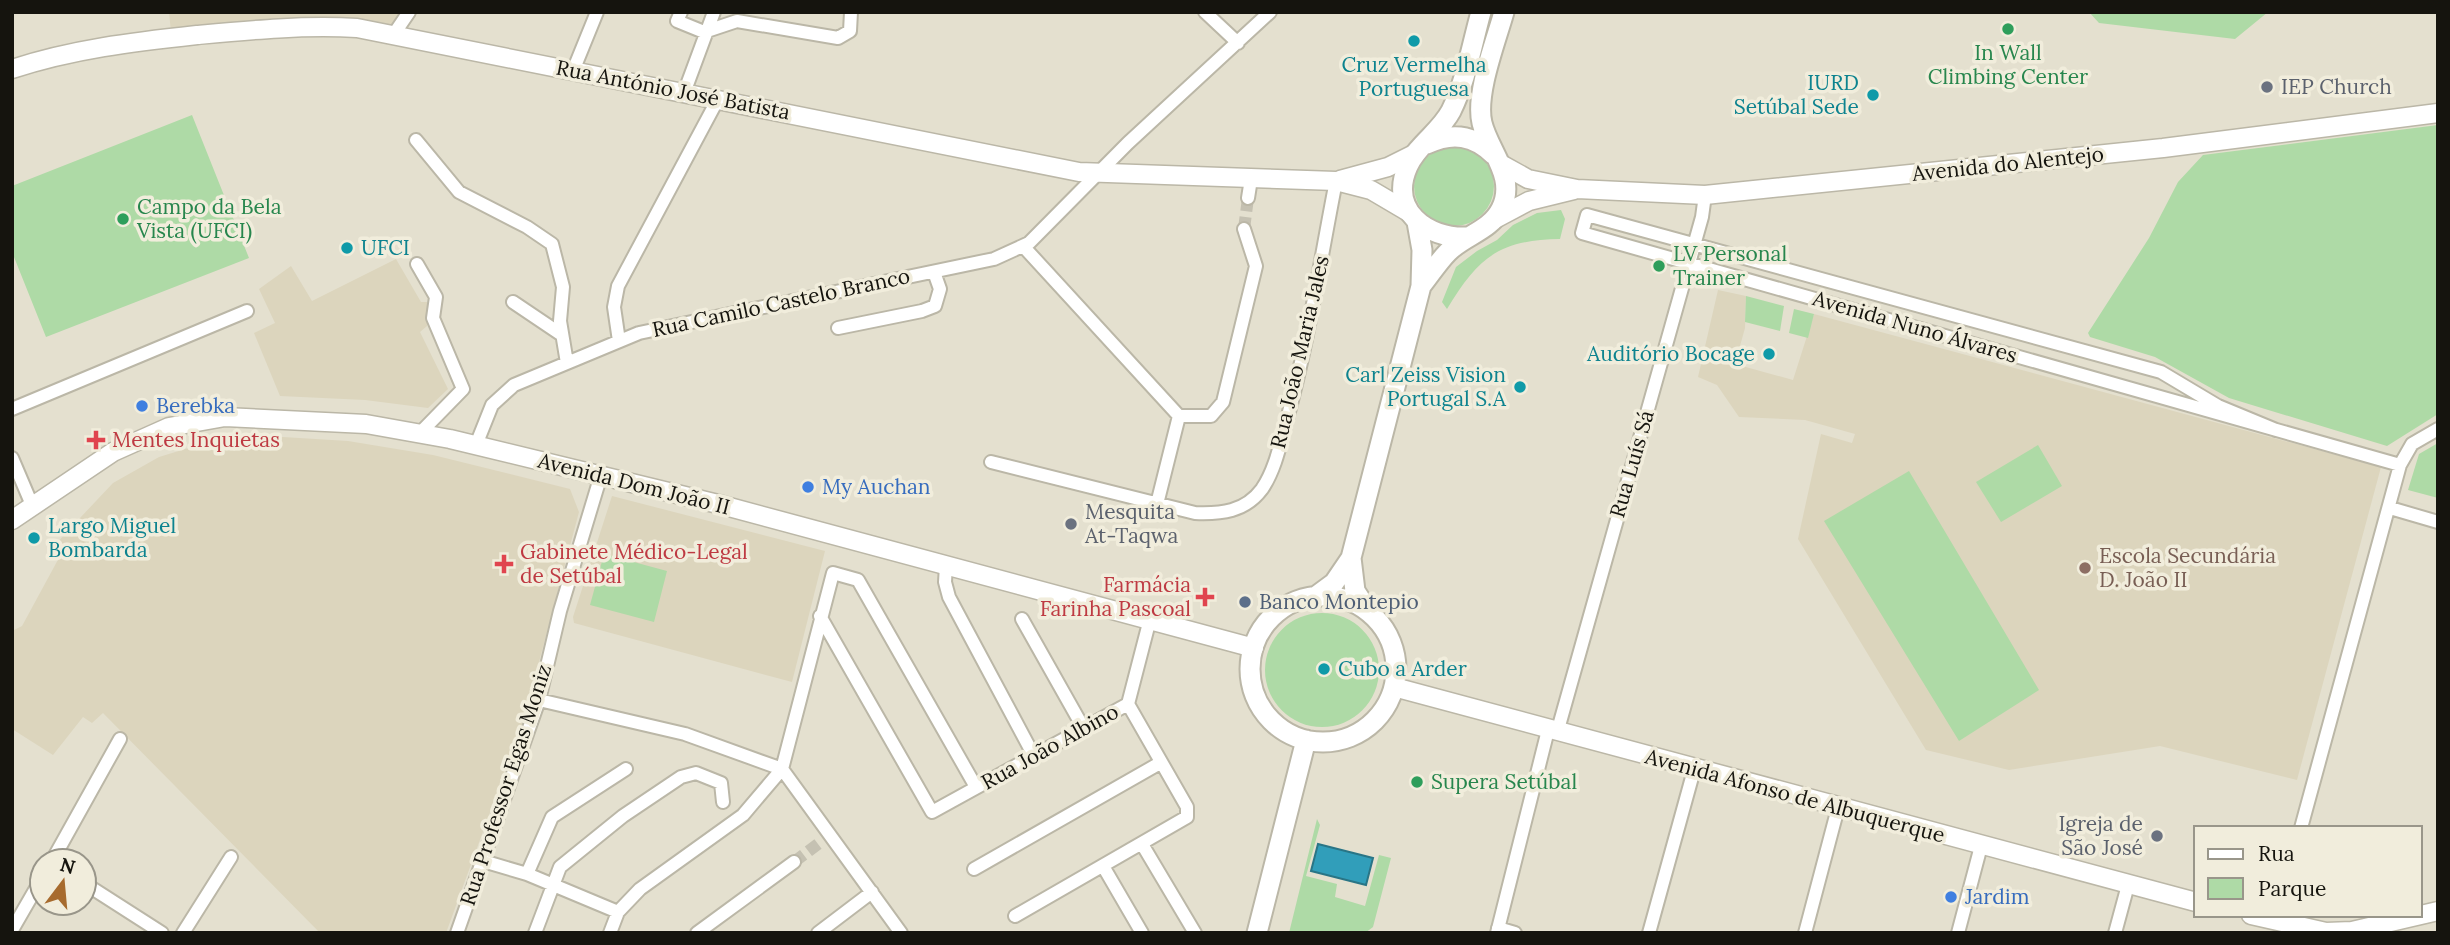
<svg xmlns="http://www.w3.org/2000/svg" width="2450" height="945" viewBox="0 0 2450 945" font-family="Lora,serif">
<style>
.built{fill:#dcd5bd}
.green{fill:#aedaa6}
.water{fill:#319eba;stroke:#297586;stroke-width:2}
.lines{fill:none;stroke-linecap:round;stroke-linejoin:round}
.street-tunnel{stroke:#c5c1b2;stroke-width:12;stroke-dasharray:12 6;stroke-linecap:butt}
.street-casing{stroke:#bbb7a7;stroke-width:16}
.secondary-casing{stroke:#bbb7a7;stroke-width:21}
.primary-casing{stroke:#bbb7a7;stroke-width:23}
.street{stroke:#fff;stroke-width:12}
.secondary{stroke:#fff;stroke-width:18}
.primary{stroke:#fff;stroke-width:19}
.leisure-dot{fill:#2e9e5b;stroke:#f1eddc;stroke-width:2.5}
.culture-dot{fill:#0f9aa8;stroke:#f1eddc;stroke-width:2.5}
.worship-dot{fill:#6b7280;stroke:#f1eddc;stroke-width:2.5}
.shop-dot{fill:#3f7fe0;stroke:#f1eddc;stroke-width:2.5}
.health-dot{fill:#e0444e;stroke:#f1eddc;stroke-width:2.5}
.education-dot{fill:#8d6e63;stroke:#f1eddc;stroke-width:2.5}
.service-dot{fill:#5c6f8a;stroke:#f1eddc;stroke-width:2.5}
.labels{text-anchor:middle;stroke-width:7;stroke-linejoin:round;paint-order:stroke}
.leisure-label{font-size:21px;fill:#27864d;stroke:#f1eddc;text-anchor:start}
.culture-label{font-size:21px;fill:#0d838f;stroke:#f1eddc;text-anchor:end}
.worship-label{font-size:21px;fill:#5b616d;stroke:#f1eddc;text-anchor:start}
.street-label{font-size:21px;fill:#15140e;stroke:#f1eddc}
.shop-label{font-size:21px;fill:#366cbe;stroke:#f1eddc;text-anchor:start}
.health-label{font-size:21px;fill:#be3a42;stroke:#f1eddc;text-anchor:start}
.education-label{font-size:21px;fill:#785e54;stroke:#f1eddc;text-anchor:start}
.service-label{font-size:21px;fill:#4e5e75;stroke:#f1eddc;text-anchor:start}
</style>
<rect width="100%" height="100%" fill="#e4e0cf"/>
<path class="built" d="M169,12h235l-10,17 -223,3z
M396,259l25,43h6v24l-7,6 28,57 -20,19 -63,-8 -85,-4 -26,-63 21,-10 -16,-34 32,-23 21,35z
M1718,290l28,6 -1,32 -10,36 58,16 21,-66 567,153 -84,313 -137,-34 -151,24 -83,-20 -128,-211 23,-105 31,9 3,-9 -50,-14 -66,-3 -22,-32 -19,-8z
M283,437l65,4 85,14 137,34 9,23 -56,210 -77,211h-126l-217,-220 -11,10 -9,-6 -30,38 -41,-26v-98l10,-5 6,-11 32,-59 -6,-9 9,-11 50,-53 46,-26 49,-15z
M612,496l213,55 -33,131 -218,-59 -1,-6z"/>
<path class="green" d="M2089,12h179l-33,27 -136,-16z
M192,115l57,143 -203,79 -34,-85v-66z
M2438,125v289l-51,32 -158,-48 -74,-41 -65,-20 -2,-4 61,-95 29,-56 25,-27z
M1414 186a40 40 0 1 1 80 0a40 40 0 1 1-80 0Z
M1561,210l4,9 -5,20c-62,1 -82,19 -113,70l-5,-7 14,-35 21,-16 20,-11 16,-15 24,-12z
M1746,296l38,10 -4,25 -35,-9z
M1794,309l20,5 -6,24 -19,-5z
M2438,443v55l-30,-8 11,-36z
M2038,445l24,41 -61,36 -25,-40z
M1909,471l130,219 -80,51 -135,-220z
M604,554l63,17 -13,51 -64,-17z
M1265 670a57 57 0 1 1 114 0a57 57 0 1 1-114 0Z
M1317,819l3,6 -14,51 31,8 -2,13 30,9 14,-51 12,3 -18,69 -8,6h-76z"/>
<path class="water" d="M1318,844l55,14 -7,27 -55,-14z"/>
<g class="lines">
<path class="street-tunnel" d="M1244,229l4,-31
M794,862l28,-21"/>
<g class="street-casing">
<path id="street" d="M681,12l-4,9 27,11 33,-11 101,17 12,-7 1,-19
M1205,12l33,31
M394,34l15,-22
M573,71l24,-59
M684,93l30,-81
M416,140l43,52 68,35 25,17 11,43 -3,34 7,42
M1248,198l3,-19
M1023,246l156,170h32l12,-14 33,-136 -12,-37
M417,264l19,33 -3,21 30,71 -42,43
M513,302l49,33
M838,328l84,-17 13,-5 5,-17 -6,-17
M619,341l-5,-34 4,-21 100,-187
M12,409l235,-98
M2276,430l-58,-24 -57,-34 -574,-157 -5,18 818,232
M476,445l16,-40 22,-20 125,-52 355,-74 35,-16 99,-100 142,-131
M12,458l20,47
M991,462l204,51c26,1 50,-1 67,-24 13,-19 18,-44 24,-66 22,-79 34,-161 50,-242
M1157,504l22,-88
M2390,508l48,14
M946,565l-1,17 4,15 85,159
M820,616l112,196 196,-108 22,-85
M1022,619l62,110
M539,700l146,34 97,35
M1557,733l145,-516 3,-22
M782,769l119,164
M2301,828l99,-363 12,-21 26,-15
M1142,844l53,89
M52,861l68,-122
M483,861l44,13 91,38 22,-23 103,-74 39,-46 51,-196 25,7 118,207
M1103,866l39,67
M974,869l186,-106
M527,874l25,-57 74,-48
M84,883l78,50
M1015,916l172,-99v-10l-59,-103
M1498,928l17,5
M12,930l30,-52
M183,933l48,-76
M457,933l82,-233 21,-89 41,-136
M535,933l25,-66 63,-51 58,-39 15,-4 25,10 2,19
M610,933l8,-21
M697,933l97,-71
M818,933l54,-41
M1497,933l51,-203
M1649,933l45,-163
M1805,933l33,-125
M1958,933l23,-87
M2115,933l13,-48"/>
</g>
<g class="secondary-casing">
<path id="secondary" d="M12,69c61,-20 121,-27 185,-34 54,-5 106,-10 160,-7l722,144 257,9 35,9 39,23
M1501,164l27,15 49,10 128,6 458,-47 275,-35
M1340,180l48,-13 28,-14
M1495,219l34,-18 45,-11
M12,520l101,-68 56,-25 56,-10 141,7 84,15 268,65 536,144
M1394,687l802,215
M2251,915l75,17 26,-1 86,-20"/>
</g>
<g class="primary-casing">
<path id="primary" d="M1427,144c25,-12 47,-9 67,11
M1467,237c-40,2 -79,-27 -59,-71 9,-21 32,-34 43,-55 15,-30 21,-67 30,-99
M1421,286c9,-11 17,-24 27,-34 17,-17 42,-21 53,-43 16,-32 -12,-57 -19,-86 -7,-29 14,-82 22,-111
M1250 669a73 73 0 1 1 146 0a73 73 0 1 1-146 0Z
M1315,597l19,-14 17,-25
M1368,611l-13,-20 -4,-33 70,-272 1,-36 -5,-28
M1257,933l49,-193"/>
</g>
<use href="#street" class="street"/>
<use href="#secondary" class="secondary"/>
<use href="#primary" class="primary"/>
</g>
<g class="leisure-dot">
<circle cx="2008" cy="29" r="7"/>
<circle cx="123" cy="219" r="7"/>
<circle cx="1659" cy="266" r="7"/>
<circle cx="1417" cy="782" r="7"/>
</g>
<g class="culture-dot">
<circle cx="1414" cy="41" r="7"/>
<circle cx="1873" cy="95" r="7"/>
<circle cx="347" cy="248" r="7"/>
<circle cx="1769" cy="354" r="7"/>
<circle cx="1520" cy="387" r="7"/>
<circle cx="34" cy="538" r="7"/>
<circle cx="1324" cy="669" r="7"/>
</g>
<g class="worship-dot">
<circle cx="2267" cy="87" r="7"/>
<circle cx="1071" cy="524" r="7"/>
<circle cx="2157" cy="836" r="7"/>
</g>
<g class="shop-dot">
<circle cx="142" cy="406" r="7"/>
<circle cx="808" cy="487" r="7"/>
<circle cx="1951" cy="897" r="7"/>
</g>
<g class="health-dot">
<path d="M92.5 429.5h7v7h7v7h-7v7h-7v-7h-7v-7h7z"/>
<path d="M500.5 553.5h7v7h7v7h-7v7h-7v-7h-7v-7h7z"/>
<path d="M1201.5 586.5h7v7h7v7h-7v7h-7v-7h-7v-7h7z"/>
</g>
<circle class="education-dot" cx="2085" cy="568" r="7"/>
<circle class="service-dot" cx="1245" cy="602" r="7"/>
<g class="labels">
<g class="leisure-label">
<text x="2008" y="60" text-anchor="middle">In Wall<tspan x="2008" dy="24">Climbing Center</tspan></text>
<text x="137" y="214">Campo da Bela<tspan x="137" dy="24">Vista (UFCI)</tspan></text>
<text x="1673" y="261">LV Personal<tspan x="1673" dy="24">Trainer</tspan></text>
<text x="1431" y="789">Supera Setúbal</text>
</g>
<g class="culture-label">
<text x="1414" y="72" text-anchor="middle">Cruz Vermelha<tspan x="1414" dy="24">Portuguesa</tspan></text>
<text x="1859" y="90">IURD<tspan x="1859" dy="24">Setúbal Sede</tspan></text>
<text x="361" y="255" text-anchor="start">UFCI</text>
<text x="1755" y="361">Auditório Bocage</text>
<text x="1506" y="382">Carl Zeiss Vision<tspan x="1506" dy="24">Portugal S.A</tspan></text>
<text x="48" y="533" text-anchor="start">Largo Miguel<tspan x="48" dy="24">Bombarda</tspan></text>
<text x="1338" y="676" text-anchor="start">Cubo a Arder</text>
</g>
<g class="worship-label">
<text x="2281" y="94">IEP Church</text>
<text x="1085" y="519">Mesquita<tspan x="1085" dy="24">At-Taqwa</tspan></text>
<text x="2143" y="831" text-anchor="end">Igreja de<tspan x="2143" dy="24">São José</tspan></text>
</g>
<g class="street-label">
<text transform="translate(673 90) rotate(11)" y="7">Rua António José Batista</text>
<text transform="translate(2008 164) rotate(-6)" y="7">Avenida do Alentejo</text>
<text transform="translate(781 303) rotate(-12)" y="7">Rua Camilo Castelo Branco</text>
<text transform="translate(1915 327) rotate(16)" y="7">Avenida Nuno Álvares</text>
<text transform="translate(1300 352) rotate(-77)" y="7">Rua João Maria Jales</text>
<text transform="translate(1632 464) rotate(-74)" y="7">Rua Luís Sá</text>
<text transform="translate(634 484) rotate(14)" y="7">Avenida Dom João II</text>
<text transform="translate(1050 747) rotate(-29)" y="7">Rua João Albino</text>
<text transform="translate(506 785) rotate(-72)" y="7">Rua Professor Egas Moniz</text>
<text transform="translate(1795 796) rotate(15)" y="7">Avenida Afonso de Albuquerque</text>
</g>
<g class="shop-label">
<text x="156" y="413">Berebka</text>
<text x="822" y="494">My Auchan</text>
<text x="1965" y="904">Jardim</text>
</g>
<g class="health-label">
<text x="112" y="447">Mentes Inquietas</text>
<text x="520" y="559">Gabinete Médico-Legal<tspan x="520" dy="24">de Setúbal</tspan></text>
<text x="1191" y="592" text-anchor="end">Farmácia<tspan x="1191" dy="24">Farinha Pascoal</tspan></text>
</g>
<g class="education-label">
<text x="2099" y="563">Escola Secundária<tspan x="2099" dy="24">D. João II</tspan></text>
</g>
<g class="service-label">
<text x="1259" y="609">Banco Montepio</text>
</g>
</g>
<rect width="2450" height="945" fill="none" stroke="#15140e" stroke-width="28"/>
<rect x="2194" y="826" width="228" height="91" fill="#f1eddc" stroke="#99968a" stroke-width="2"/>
<rect x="2208" y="849" width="35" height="10" fill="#ffffff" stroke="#99968a" stroke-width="2"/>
<text x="2258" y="861" font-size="21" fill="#15140e">Rua</text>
<rect x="2208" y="878" width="35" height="21" fill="#aedaa6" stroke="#99968a" stroke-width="2"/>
<text x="2258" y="896" font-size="21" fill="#15140e">Parque</text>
<g transform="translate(63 882) rotate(16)"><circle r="33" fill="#f1eddc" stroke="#99968a" stroke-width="2"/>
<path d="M0-5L12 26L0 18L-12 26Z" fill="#a76b2e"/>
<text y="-10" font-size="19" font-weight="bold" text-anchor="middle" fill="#15140e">N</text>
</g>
</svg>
